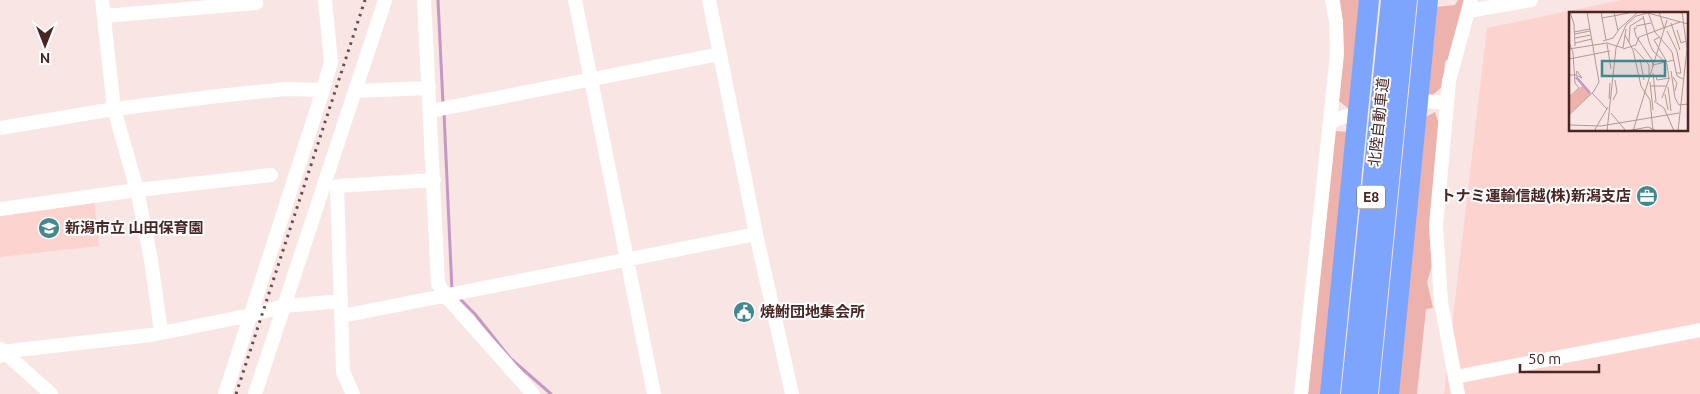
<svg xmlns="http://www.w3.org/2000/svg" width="1700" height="394" viewBox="0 0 1700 394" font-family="Ubuntu,'Noto Sans JP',sans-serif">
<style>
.built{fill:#fdd3cf;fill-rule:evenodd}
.green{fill:#eeb2ac}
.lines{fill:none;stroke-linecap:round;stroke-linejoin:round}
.stream{stroke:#c498c5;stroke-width:3}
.minor{stroke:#fff;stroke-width:14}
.highway{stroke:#7da5fe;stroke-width:20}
.rail{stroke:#6c4c4a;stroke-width:3;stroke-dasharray:2.5 5;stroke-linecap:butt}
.labels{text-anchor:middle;stroke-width:4;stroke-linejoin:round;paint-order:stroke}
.shield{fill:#fff;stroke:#806665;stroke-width:1}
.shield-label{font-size:14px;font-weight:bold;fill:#492523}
.street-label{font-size:15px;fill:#492523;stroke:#fff}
.poi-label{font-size:15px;font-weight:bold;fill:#492523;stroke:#fff;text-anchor:start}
.inset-river{fill:none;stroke:#c498c5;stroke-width:2.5}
.inset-road{fill:none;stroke:#b39896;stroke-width:1}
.view{fill:#418890;fill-opacity:0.15;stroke:#418890;stroke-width:2.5}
.inset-edge{fill:none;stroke:#492523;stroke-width:2.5}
</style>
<rect width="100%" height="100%" fill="#f9e5e3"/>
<path class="built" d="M1622,0h78v394h-256l43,-366zM1570,14h116v116h-116z
M94,199l5,47 -99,11v-46z"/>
<path class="green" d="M1340,0h20l-11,109 -10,-8c3,-35 6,-67 1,-101z
M1458,0h6l-13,58 -6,3 -2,25 -14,12 -4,-1 11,-90 19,-2z
M1435,112l5,15 -6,132 -7,23 6,26 -7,1 -9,85h-21l28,-276z
M1335,131l14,1 -26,262h-15z"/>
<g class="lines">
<path class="stream" d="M438,0l5,104
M444,113l8,178
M458,297l17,17 35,44 41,36"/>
<path class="minor" d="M102,0l12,109 23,81 14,70 10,72
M424,0l14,284 8,12 87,98
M575,0l79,394
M709,0l47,234 36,160
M1469,11l62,-11
M104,16l152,-13v-3
M323,90l8,-28 -6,-62
M355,91l74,-3
M1425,101l21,2
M430,111l290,-57
M1330,122l16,-6
M0,128l114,-19 104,-13 67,-7 38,1 -98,304
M0,209l137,-19 134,-15
M342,316l414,-82
M1,349l50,45
M0,356l6,-4 11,-2 134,-15 100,-20 33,-9 57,-5
M1455,377l245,-47
M255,394l130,-394
M353,394l-10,-22 -6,-186 97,-6
M1301,394l36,-340 -1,-33 -4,-21
M1458,394l-17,-92 -5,-76 13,-145 22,-81"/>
<path class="highway" d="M1330,394l39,-394
M1351,394l40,-394
M1368,394l39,-394
M1389,394l39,-394"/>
<path class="rail" d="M236,394l129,-394"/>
</g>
<defs>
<g id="office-disc" transform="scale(1.125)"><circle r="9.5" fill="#418890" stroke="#fff"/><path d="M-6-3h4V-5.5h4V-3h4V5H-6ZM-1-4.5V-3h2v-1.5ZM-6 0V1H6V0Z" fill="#fff"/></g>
<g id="school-disc" transform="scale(1.125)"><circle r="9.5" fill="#418890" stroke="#fff"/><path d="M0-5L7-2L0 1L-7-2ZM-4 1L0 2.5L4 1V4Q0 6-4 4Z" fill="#fff"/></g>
<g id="civic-disc" transform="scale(1.125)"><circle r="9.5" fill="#418890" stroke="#fff"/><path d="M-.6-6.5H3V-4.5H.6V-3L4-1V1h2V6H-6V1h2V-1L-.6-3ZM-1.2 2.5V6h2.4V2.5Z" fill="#fff"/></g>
</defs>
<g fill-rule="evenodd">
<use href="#office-disc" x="1647" y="196"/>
<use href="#school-disc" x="49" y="228"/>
<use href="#civic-disc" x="744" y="312"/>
</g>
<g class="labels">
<rect class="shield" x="1357" y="185.5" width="28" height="23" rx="4"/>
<g class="shield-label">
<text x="1371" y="202">E8</text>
</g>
<g class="street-label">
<text transform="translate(1379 122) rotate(-84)" y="5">北陸自動車道</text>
</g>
<g class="poi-label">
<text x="1631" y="201" text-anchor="end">トナミ運輸信越(株)新潟支店</text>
<text x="65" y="233">新潟市立 山田保育園</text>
<text x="760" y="317">焼鮒団地集会所</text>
</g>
</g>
<g transform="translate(1569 12)">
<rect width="119" height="119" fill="#f9e5e3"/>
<path d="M14,73l8,9 -22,20v-16z" fill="#eeb2ac"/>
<path class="inset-river" d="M7,65l14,16"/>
<path class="inset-road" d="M1,0l4,12 1,22M32,0l5,28M45,0l4,19M79,0l7,20 17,20 5,24 6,3M90,0l5,16M74,4l6,26M33,6l27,-5M102,11l9,27M67,14l15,-3M68,16h-3l2,8 16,24 1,7M49,18l20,-18M108,18l4,13 5,-2M98,19l10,20 4,22h-5M5,20l16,-3M6,22l15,-3M56,23l8,15 8,36 9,14 3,31M91,25l-6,3 13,22M6,26l16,-3M34,29l10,-3 5,-7M0,30l4,11 2,30 4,5 -10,9M60,30l1,-16 13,-8M80,30l4,9 14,13 2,15 -7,19M6,31l17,-4M38,32l4,25M65,36l15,17v11M0,37l38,-6 16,5 3,-19M54,37l13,-4 3,-8 41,-15M0,47l41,-8M71,47l4,21M84,53l21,-5M102,59l4,27 4,7 9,-1M84,61l3,28M0,63h7l1,-4 5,7 -6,-3M92,63l-5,1 1,4 13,-2M104,65l4,6 -2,8M81,70l3,28M81,74h16M99,75l3,24M23,81l15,16M96,82l3,16M40,87l1,-16M44,88l4,-8 -2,-12M85,89l10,7 10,23M42,101l15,18M0,103l25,-24 5,-9 -12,-70M0,113l32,1 78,-13M25,119l14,-24M38,119l9,-83 10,-23 10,-9 12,-3 40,11M58,119l21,-4 7,3M64,119l34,-111M109,119l9,-82 -5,-37"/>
<path class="view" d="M33,49h63v15h-63z"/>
<rect width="119" height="119" class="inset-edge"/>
</g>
<g transform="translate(45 45) rotate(180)" stroke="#ffffff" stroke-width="4" paint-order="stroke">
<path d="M0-4L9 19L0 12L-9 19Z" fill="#492523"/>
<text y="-8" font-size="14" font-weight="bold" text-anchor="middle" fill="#492523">N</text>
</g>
<path d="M1520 364v8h79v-8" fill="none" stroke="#492523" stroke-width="2.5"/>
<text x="1528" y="364" font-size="15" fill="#492523" stroke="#ffffff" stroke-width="4" paint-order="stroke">50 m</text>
</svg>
